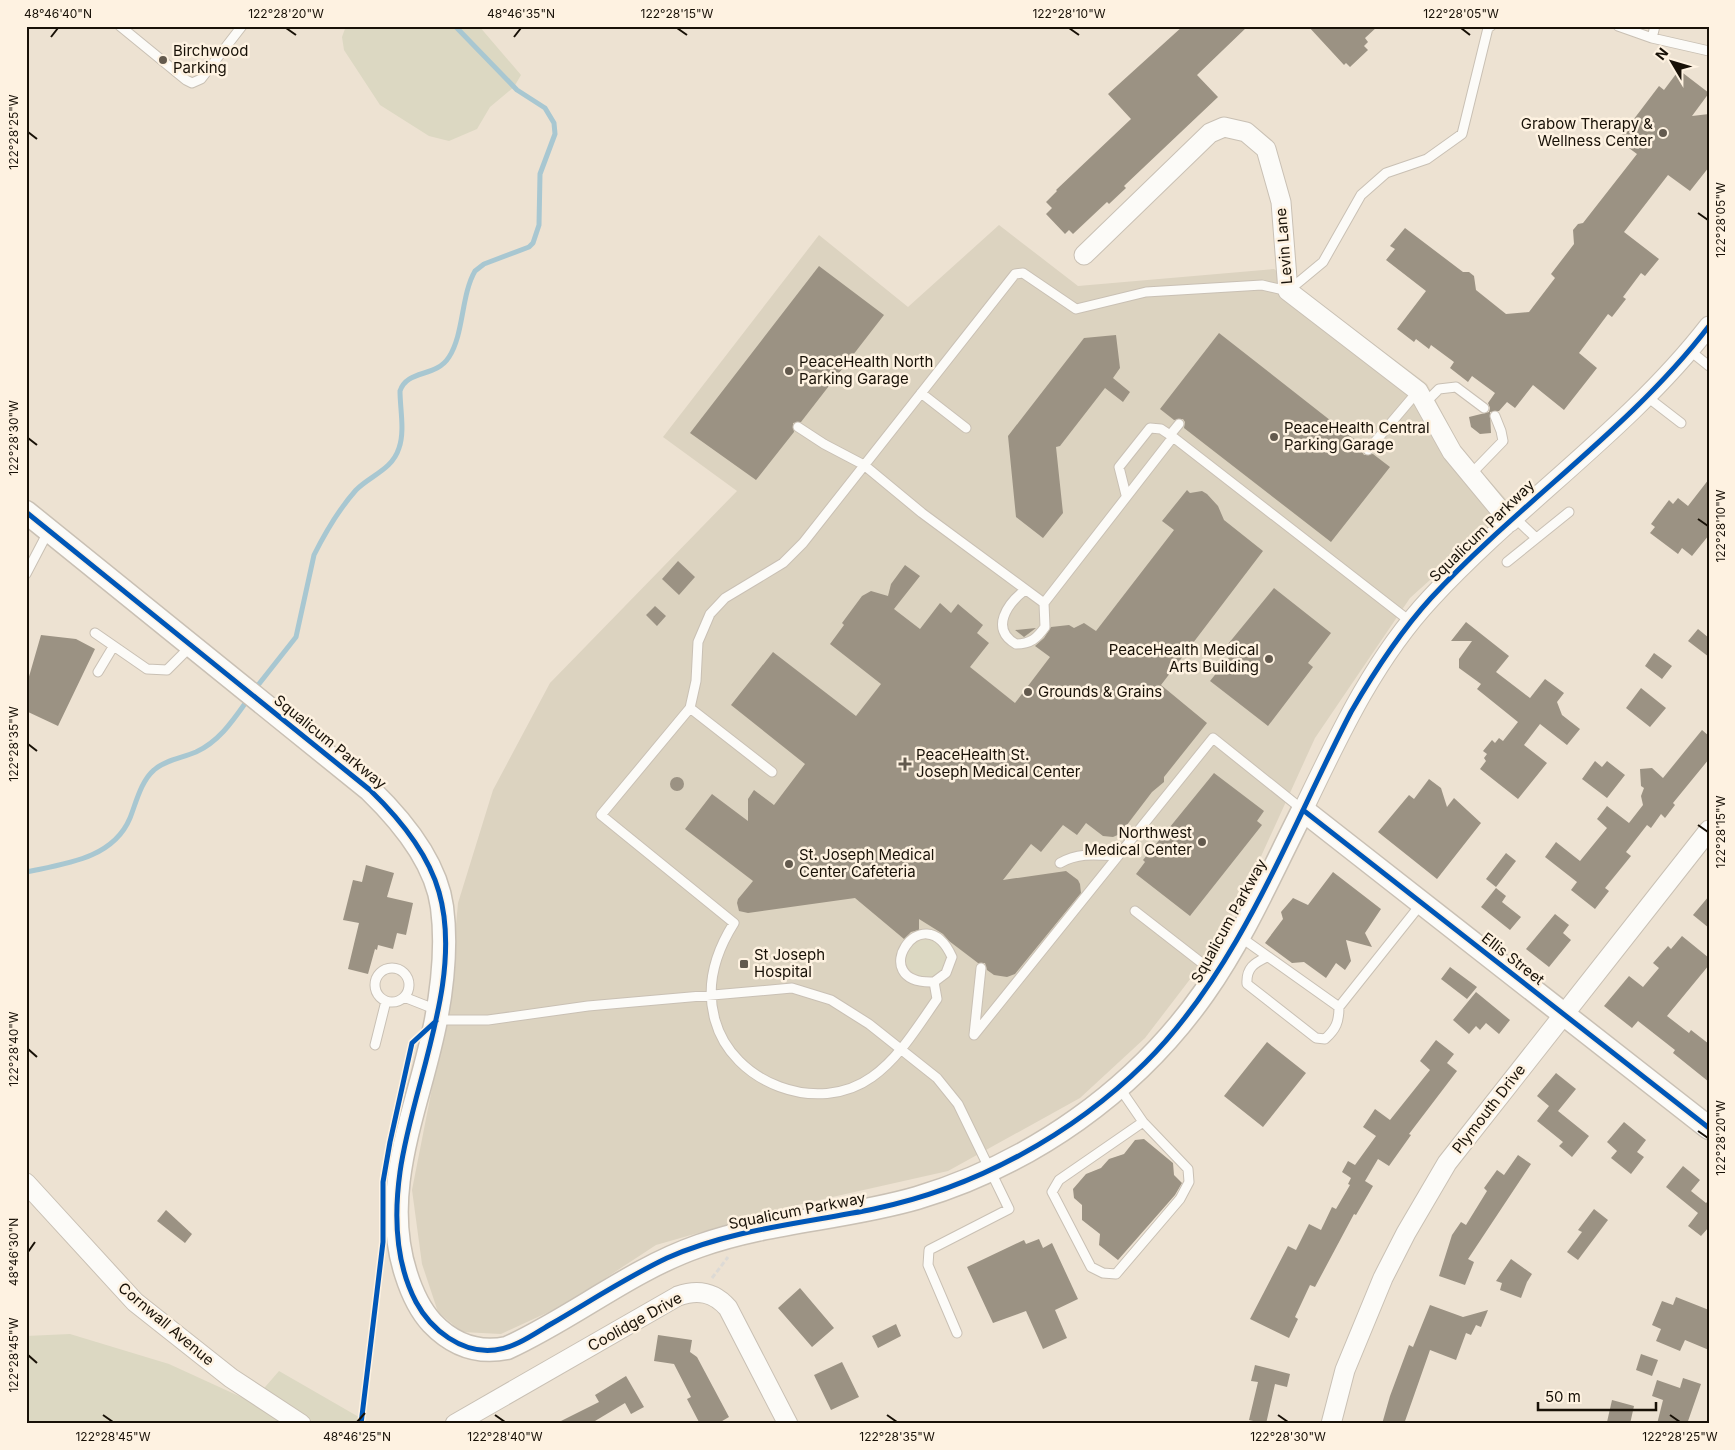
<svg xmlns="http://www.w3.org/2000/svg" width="1735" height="1450" viewBox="0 0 1735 1450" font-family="Inter,sans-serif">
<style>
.medical{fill:#dcd3c0}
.green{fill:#dcd8c2}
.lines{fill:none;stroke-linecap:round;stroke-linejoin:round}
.stream{stroke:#a8c7d1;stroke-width:5}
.building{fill:#9b9283}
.service-casing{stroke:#c9c0b4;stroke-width:11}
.minor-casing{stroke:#c9c0b4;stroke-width:21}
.tertiary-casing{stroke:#c9c0b4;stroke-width:25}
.path{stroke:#dddad5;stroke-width:3;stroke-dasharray:5 2.5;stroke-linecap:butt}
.service{stroke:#fcfbf8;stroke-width:9}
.minor{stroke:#fcfbf8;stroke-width:19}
.tertiary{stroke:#fcfbf8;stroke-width:22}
.cycleway-casing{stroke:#fef2e1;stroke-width:8}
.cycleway{stroke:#0057b8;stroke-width:5}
.ticks{fill:none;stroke:#181107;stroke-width:2}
.poi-dot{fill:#635a4e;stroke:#fef2e1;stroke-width:2}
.labels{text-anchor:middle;stroke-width:5;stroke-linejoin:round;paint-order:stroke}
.poi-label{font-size:15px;fill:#181107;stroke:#fef2e1;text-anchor:start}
.street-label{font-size:15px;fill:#181107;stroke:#fef2e1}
.neatline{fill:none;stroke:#181107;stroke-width:2}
.ticks-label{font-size:12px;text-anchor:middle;fill:#181107}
</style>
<rect width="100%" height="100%" fill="#ede2d2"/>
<path class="medical" d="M999,225l79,61 196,-17 153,115 35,66 50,56 -102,92 -95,140 -73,160 -25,46 -72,94 -65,60 -132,73 -151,34 -141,40 -90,59 -65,30 -39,-2 -24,-20 -16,-48 -10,-74 37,-188 9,-99 35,-113 57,-107 187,-192 -74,-54 156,-202 89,72z"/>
<path class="green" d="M346,26h133l42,49 -7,12 -24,20 -13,22 -28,12 -20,-5 -49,-31 -36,-55 -2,-13z
M925,939l7,1 14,10c2,57 -77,9 -21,-11z
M70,1334l99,30 83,38 27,-31 92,53h-345v-88z"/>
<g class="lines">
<path class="stream" d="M255,689l41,-52 18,-82c11,-22 26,-47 42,-65 15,-15 36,-20 43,-42 6,-17 1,-39 1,-57 7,-22 36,-13 49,-34 15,-23 12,-62 26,-86l9,-7 45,-17 4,-4 6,-18 1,-51 15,-40 -1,-11 -9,-15 -28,-18 -62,-64
M26,872c38,-8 87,-13 104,-54 6,-15 11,-37 24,-48 11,-10 28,-12 42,-18 24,-11 38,-33 53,-54"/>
</g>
<path class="building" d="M1183,26h65l-51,49 21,22 -94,89 2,2 -17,16 -2,-2 -34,32 -4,-4 -4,4 -19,-20 6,-6 -6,-6 11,-11 -1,-1 75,-71 -23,-25z
M1308,26h70l-13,12 3,4 -4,4 4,4 -18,17 -4,-4 -2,2z
M1679,70l30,23 -17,23 17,-2v53l-19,24 -22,-16 -44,57 35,27 -14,17 -4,-3 -18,24 3,2 -14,18 -4,-3 -29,39 18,15 -33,42 -31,-25 -18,23 -8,-6 -8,9 -9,1 1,21 -11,1 -9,-7 -2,-10 20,-5 1,-4 -2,-5 7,-10 -23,-17 -4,6 -18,-14 4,-6 -23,-17 -2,4 -13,-10 -2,3 -17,-13 29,-38 -40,-31 9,-11 -5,-3 15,-18 58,44h6l5,4 2,14 30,24 23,-2 26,-34 -4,-4 23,-30 -1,-14 5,-6 5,-1 54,-69 -19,-14 41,-54 5,4z
M819,266l65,49 -83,107 -8,1 1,9 -38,48 -66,-47z
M1219,333l144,113 -1,6 2,3 9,-1 17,13 -59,75 -147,-114 1,-6 -2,-3 -9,1 -14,-11z
M1116,335l4,33 -7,10 17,14 -7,10 -18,-14 -45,58 -4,1 7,66 -20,25 -27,-21 -8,-81 76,-98z
M1709,479v56l-17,21 -10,-8 -4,6 -28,-21 5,-6 -4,-3 18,-24 4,4 5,-6 10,8z
M1187,490l3,3 12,-2 5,3 11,12 6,14 39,31 -102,134 46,38 -43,54v5l-12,10 -32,42 -7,3 -10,-1 -17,-13 -9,12 -14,-10 -22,27 -10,-8 -28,36 63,-9 12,9 2,4 1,9 -66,81 -8,3 -13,-2 -7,-5 -2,-7h-7l-29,-22 -6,-7 -24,-15v11l-8,2 -7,7 -49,-41 -107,15 -9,-2 -2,-8 1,-4 15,-18 -68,-52 27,-35 36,27v-22l6,-9 20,15 31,-41 -74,-59 42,-53 83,64 25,-32 -51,-40 14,-19 -2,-2 20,-27 9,-5 17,5 3,-12 14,-19 15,11 -26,33 26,20 20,-26 11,10 7,-9 25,21 -6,8 12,10 -19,24 45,36 35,-46 -15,-11 9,-8 7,-11 18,-2 5,3 10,-5 12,8 78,-101 -12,-9z
M678,561l17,16 -16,18 -17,-16z
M1274,588l57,45 -23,30 5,4 -45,59 -58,-45 21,-26 -7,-6z
M655,606l11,10 -9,10 -11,-11z
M1466,622l43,34 -13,16 34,26 15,-19 19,14 -7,9 5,13 18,14 -13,16 -27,-21 -16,21 23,18 -29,36 -38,-30 6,-8 -2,-3 3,-4 -4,-3 9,-11 3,3 4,-5 4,3 15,-19 -41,-33 4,-5 -22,-16v-9l13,-18h-21z
M1036,628l-12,9 -9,-7z
M1698,629l11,9v19l-21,-16z
M41,635l35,4 19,10 -37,77 -32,-15v-24z
M1654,653l18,13 -10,13 -17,-13z
M1641,688l25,20 -16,19 -24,-19z
M1702,730l7,6v23l-36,44 2,2 -10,13 -4,-4 -10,14 -4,-3 -21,27 5,4 -26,32 4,3 -14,18 -24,-19 6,-8 -32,-25 11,-15 24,19 27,-33 -10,-9 10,-13 22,17 14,-18 -2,-9 3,-8 -3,-2 -1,-17 12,-1 11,10z
M1595,761l7,6 5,-6 18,14 -18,23 -25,-19z
M1214,773l50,38 -7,10 5,4 -72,91 -54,-42 9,-12 -2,-2z
M670 784a7 7 0 1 1 14 0a7 7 0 1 1-14 0Z
M1429,779l12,9 6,19 7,-9 27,25 -44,56 -59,-47 31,-37 5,4z
M1506,853l10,8 -20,26 -10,-8z
M366,865l28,8 -7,24 26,6 -7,32 -9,-2 -4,16 -15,-4 -1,5 -2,-1 -7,25 -20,-5 11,-46 -16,-3 10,-40 9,2z
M1333,872l48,37 -16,24 7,14 -26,-7 5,21 -6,9 -9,-7 -10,15 -22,-16 -12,1 -27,-20 18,-24 -2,-7 12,-14 15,7z
M1496,888l10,8 -4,6 19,15 -11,13 -29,-23z
M1709,896v32l-16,-13z
M1555,914l14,11 -6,8 8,7 -22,27 -23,-18z
M1682,936l27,22v7l-42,51 22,17 2,-3 18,14v38l-36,-29 2,-3 -37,-29 -6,7 -28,-22 25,-30 14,11 16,-19 -6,-5 15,-17 3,3z
M1450,967l27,20 -10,12 -26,-20z
M1476,992l34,28 -11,14 -13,-11 -6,7 -4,-4 -7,8 -16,-14z
M1436,1040l18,14 -7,9 10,8 -48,63 2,1 -22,31 -11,-7 -13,22 8,5 -17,29 -2,-1 -39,73 -5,-2 -15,32 3,2 -9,19 -39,-19 38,-73 8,4 13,-26 12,6 11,-23 4,2 14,-24 -2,-1 3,-6 -9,-6 6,-11 7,4 21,-29 -13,-9 12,-18 15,11 40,-50 -10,-9z
M1267,1042l39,31 -43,54 -39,-31z
M1556,1073l20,16 -18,22 31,25 -17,21 -13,-11 4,-4 -26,-21 12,-15 -12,-10z
M1624,1122l22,18 -9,12 7,5 -13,17 -20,-16 6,-7 -10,-9z
M1144,1139l29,24 1,12 8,8 -7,12 -57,65 -19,-15 1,-11 -18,-14v-15l-8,-7 -1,-9 13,-15 15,-6 8,-9 15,-5 11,-14z
M1518,1155l13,9 -63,95 6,3 -9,23 -26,-9 13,-41 9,-13 5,3 21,-34 -3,-3 13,-18 7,5z
M1683,1166l17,14 -9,11 15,12 3,-3v27l-8,9 -13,-10 10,-13 -32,-26z
M1594,1209l14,11 -30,40 -11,-8 15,-20 -4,-2z
M166,1210l26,24 -7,9 -28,-22z
M1039,1239l4,9 9,-5 26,56 -23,11 12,28 -24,11 -17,-38 -33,12 -26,-56 57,-27 2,4z
M1511,1259l21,15 -5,8 -6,16 -21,-8 2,-7 -6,-2z
M800,1288l34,40 -22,19 -34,-39z
M1676,1297l33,13v40l-24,-10 -5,11 -24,-10 5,-12 -9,-4 10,-24 11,4z
M1430,1305l33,12 25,-7 -7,17 -5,-2 -5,10 -5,-2 -10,27 -26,-10 -26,74h-22l8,-28 19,-51 4,2z
M896,1324l5,12 -23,12 -6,-12z
M658,1335l34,5 -2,12 7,5 32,60 -12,7h-17l-13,-25 4,-2 -17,-33 -20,-3z
M1641,1354l17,6 -6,16 -16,-6z
M842,1362l17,35 -28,13 -17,-35z
M1255,1365l35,9 -3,13 -12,-3 -9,40 -17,-4 9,-38 -7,-1z
M626,1376l18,31 -13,7 -6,-11 -35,21h-35l44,-22 -4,-7z
M1683,1378l18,6 -14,40h-30l6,-24 -11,-4 5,-16 23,8z
M1612,1400l22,6 -4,18 -23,-2z"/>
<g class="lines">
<g class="service-casing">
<path id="service" d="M120,26l66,54 6,3 9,-4 41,-53
M1618,26l34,12 57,13
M1652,38l3,-12
M1689,350l20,16
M921,393l45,35
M1646,396l35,27
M1426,402l13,-13 17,-2 28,21
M798,427l26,17 40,21 58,48 122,90
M1173,437l238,185
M1368,450l50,-59
M1471,474l32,-33 -2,-10 -6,-15
M1126,495l-7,-28 31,-39 11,1 9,6
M1514,517l21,20
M1507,562l62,-50
M26,574l23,-44
M1025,590c-17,13 -36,39 -9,54 15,0 21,-6 29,-17l-1,-24 129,-166 -3,-2 9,-11
M95,633l52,36 20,1 24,-24
M98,672l15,-25
M690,708l82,64
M1060,863c19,-11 38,-8 58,-7
M1135,911l81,63
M1239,936l100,71 82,-103
M1267,957c-13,6 -21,11 -20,27l69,54 9,1c11,-10 14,-17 14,-32
M375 985a17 17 0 1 1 34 0a17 17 0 1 1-34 0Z
M934,982c-71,3 -11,-90 18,-25l-6,16 -12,9 3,17c-19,27 -38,59 -65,78 -54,39 -140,6 -157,-57 -10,-35 0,-67 19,-97l-133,-108 89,-107 6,-27 2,-39 12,-28 15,-16 58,-35 20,-20 212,-269 8,-1 53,36 70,-17 116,-7 26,6 35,-29 38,-67 25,-22 41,-14 35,-25 26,-106 3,-2
M404,997l33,13
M436,1020h52l100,-14 204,-18 39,12 38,24 68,54 21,26 51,105 -80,41 -1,15 29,68
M974,1035l239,-297 90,72
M974,1035l7,-67
M375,1045l11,-44
M1119,1087l24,35 45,47 1,13 -9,17 -64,75 -13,-1 -12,-6 -39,-75 7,-12 84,-58"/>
</g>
<g class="minor-casing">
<path id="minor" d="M1084,255l126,-122 14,-6 22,5 20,17 15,53 7,89 130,100 34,61 58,70
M1303,810c36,-75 71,-151 128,-212 88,-95 199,-170 278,-272
M26,1183l109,119 96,76 70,46
M455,1424l223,-128c20,-7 36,-4 50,12l60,116
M1331,1424l14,-54 38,-92 23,-45 41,-70 262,-333"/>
</g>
<g class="tertiary-casing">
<path id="tertiary" d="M26,512l344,278c32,31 66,72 72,117 5,38 1,76 -6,113 -16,84 -58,168 -30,254 6,19 13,35 26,49 21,22 46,31 75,25 66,-30 123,-78 192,-102 70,-25 146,-27 218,-48 114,-34 218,-107 287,-205 40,-57 68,-122 99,-183l406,318"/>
</g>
<path class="path" d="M712,1278l16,-21"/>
<use href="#service" class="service"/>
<use href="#minor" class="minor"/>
<use href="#tertiary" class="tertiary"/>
<g class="cycleway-casing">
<path id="cycleway" d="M26,512l344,278c29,28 58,63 69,102 25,87 -27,193 -39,280 -6,43 -5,90 16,130 15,28 46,52 79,48 20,-2 39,-16 56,-26 38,-22 76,-47 116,-66 65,-29 138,-35 207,-49 101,-21 198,-74 271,-146 95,-94 145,-234 206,-351 23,-40 49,-80 80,-114 88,-95 199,-169 278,-272
M1303,810l406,318
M361,1424l22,-182v-60l7,-40 22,-99 24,-22"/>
</g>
<use href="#cycleway" class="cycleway"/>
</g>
<path class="ticks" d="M286,28l10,7M677,28l10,7M1069,28l10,7M1461,28l9,7M51,37l7,-9M514,37l7,-9M28,132l9,7M1698,213l10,7M28,438l9,7M1698,519l10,7M28,744l9,7M1698,825l10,7M28,1049l9,8M1698,1131l10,7M28,1252l7,-10M28,1355l9,8M103,1415l10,7M495,1415l10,7M887,1415l10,7M1278,1415l10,7M1670,1415l10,7M357,1422l8,-9"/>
<g class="poi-dot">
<circle cx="163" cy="60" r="5"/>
<circle cx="1663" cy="133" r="5"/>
<circle cx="789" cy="371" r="5"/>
<circle cx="1274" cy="437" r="5"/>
<circle cx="1269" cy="659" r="5"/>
<circle cx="1028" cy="692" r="5"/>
<path d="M902.5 756.5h5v5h5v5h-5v5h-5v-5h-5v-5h5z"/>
<circle cx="1202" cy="842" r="5"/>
<circle cx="789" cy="864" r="5"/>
<rect x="739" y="959" width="10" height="10" rx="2.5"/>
</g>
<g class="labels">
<g class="poi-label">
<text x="173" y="56">Birchwood<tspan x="173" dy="17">Parking</tspan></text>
<text x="1653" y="129" text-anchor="end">Grabow Therapy &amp;<tspan x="1653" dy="17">Wellness Center</tspan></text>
<text x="799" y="367">PeaceHealth North<tspan x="799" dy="17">Parking Garage</tspan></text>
<text x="1284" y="433">PeaceHealth Central<tspan x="1284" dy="17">Parking Garage</tspan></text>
<text x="1259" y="655" text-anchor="end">PeaceHealth Medical<tspan x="1259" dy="17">Arts Building</tspan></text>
<text x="1038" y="697">Grounds &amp; Grains</text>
<text x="916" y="760">PeaceHealth St.<tspan x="916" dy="17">Joseph Medical Center</tspan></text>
<text x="1192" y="838" text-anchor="end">Northwest<tspan x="1192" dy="17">Medical Center</tspan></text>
<text x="799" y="860">St. Joseph Medical<tspan x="799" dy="17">Center Cafeteria</tspan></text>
<text x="754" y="960">St Joseph<tspan x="754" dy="17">Hospital</tspan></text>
</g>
<g class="street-label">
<text transform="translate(1284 246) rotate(-95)" y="5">Levin Lane</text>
<text transform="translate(1482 531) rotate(-44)" y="5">Squalicum Parkway</text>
<text transform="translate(330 742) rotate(39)" y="5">Squalicum Parkway</text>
<text transform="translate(1229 921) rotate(-61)" y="5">Squalicum Parkway</text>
<text transform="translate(1513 959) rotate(38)" y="5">Ellis Street</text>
<text transform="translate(1489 1109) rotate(-52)" y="5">Plymouth Drive</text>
<text transform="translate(797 1211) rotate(-11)" y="5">Squalicum Parkway</text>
<text transform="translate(635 1322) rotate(-29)" y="5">Coolidge Drive</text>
<text transform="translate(166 1324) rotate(40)" y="5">Cornwall Avenue</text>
</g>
</g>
<rect width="1735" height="1450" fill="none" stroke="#fef2e1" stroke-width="55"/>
<g transform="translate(1672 62) rotate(308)" stroke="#fef2e1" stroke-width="4" paint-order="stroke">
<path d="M0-4L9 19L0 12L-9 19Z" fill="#181107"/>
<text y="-8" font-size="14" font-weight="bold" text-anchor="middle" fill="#181107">N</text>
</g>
<path d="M1538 1402v8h118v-8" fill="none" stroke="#181107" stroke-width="2.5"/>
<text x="1545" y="1402" font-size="15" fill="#181107" stroke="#fef2e1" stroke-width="4" paint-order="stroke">50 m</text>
<rect x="28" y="28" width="1680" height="1394" class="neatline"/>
<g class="ticks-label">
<text x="58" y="18">48°46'40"N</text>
<text x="286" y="18">122°28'20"W</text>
<text x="521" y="18">48°46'35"N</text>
<text x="677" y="18">122°28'15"W</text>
<text x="1069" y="18">122°28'10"W</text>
<text x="1461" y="18">122°28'05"W</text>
<text transform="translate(14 132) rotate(-90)" y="4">122°28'25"W</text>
<text transform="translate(1721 220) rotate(-90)" y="4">122°28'05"W</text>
<text transform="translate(14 438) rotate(-90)" y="4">122°28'30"W</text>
<text transform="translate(1721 526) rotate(-90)" y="4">122°28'10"W</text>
<text transform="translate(14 744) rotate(-90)" y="4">122°28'35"W</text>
<text transform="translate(1721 832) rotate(-90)" y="4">122°28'15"W</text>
<text transform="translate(14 1049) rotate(-90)" y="4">122°28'40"W</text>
<text transform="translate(1721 1138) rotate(-90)" y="4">122°28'20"W</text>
<text transform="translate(14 1252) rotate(-90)" y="4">48°46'30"N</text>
<text transform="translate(14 1355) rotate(-90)" y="4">122°28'45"W</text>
<text x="113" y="1441">122°28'45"W</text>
<text x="357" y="1441">48°46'25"N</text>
<text x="505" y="1441">122°28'40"W</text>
<text x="897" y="1441">122°28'35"W</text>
<text x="1288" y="1441">122°28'30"W</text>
<text x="1680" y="1441">122°28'25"W</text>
</g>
</svg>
